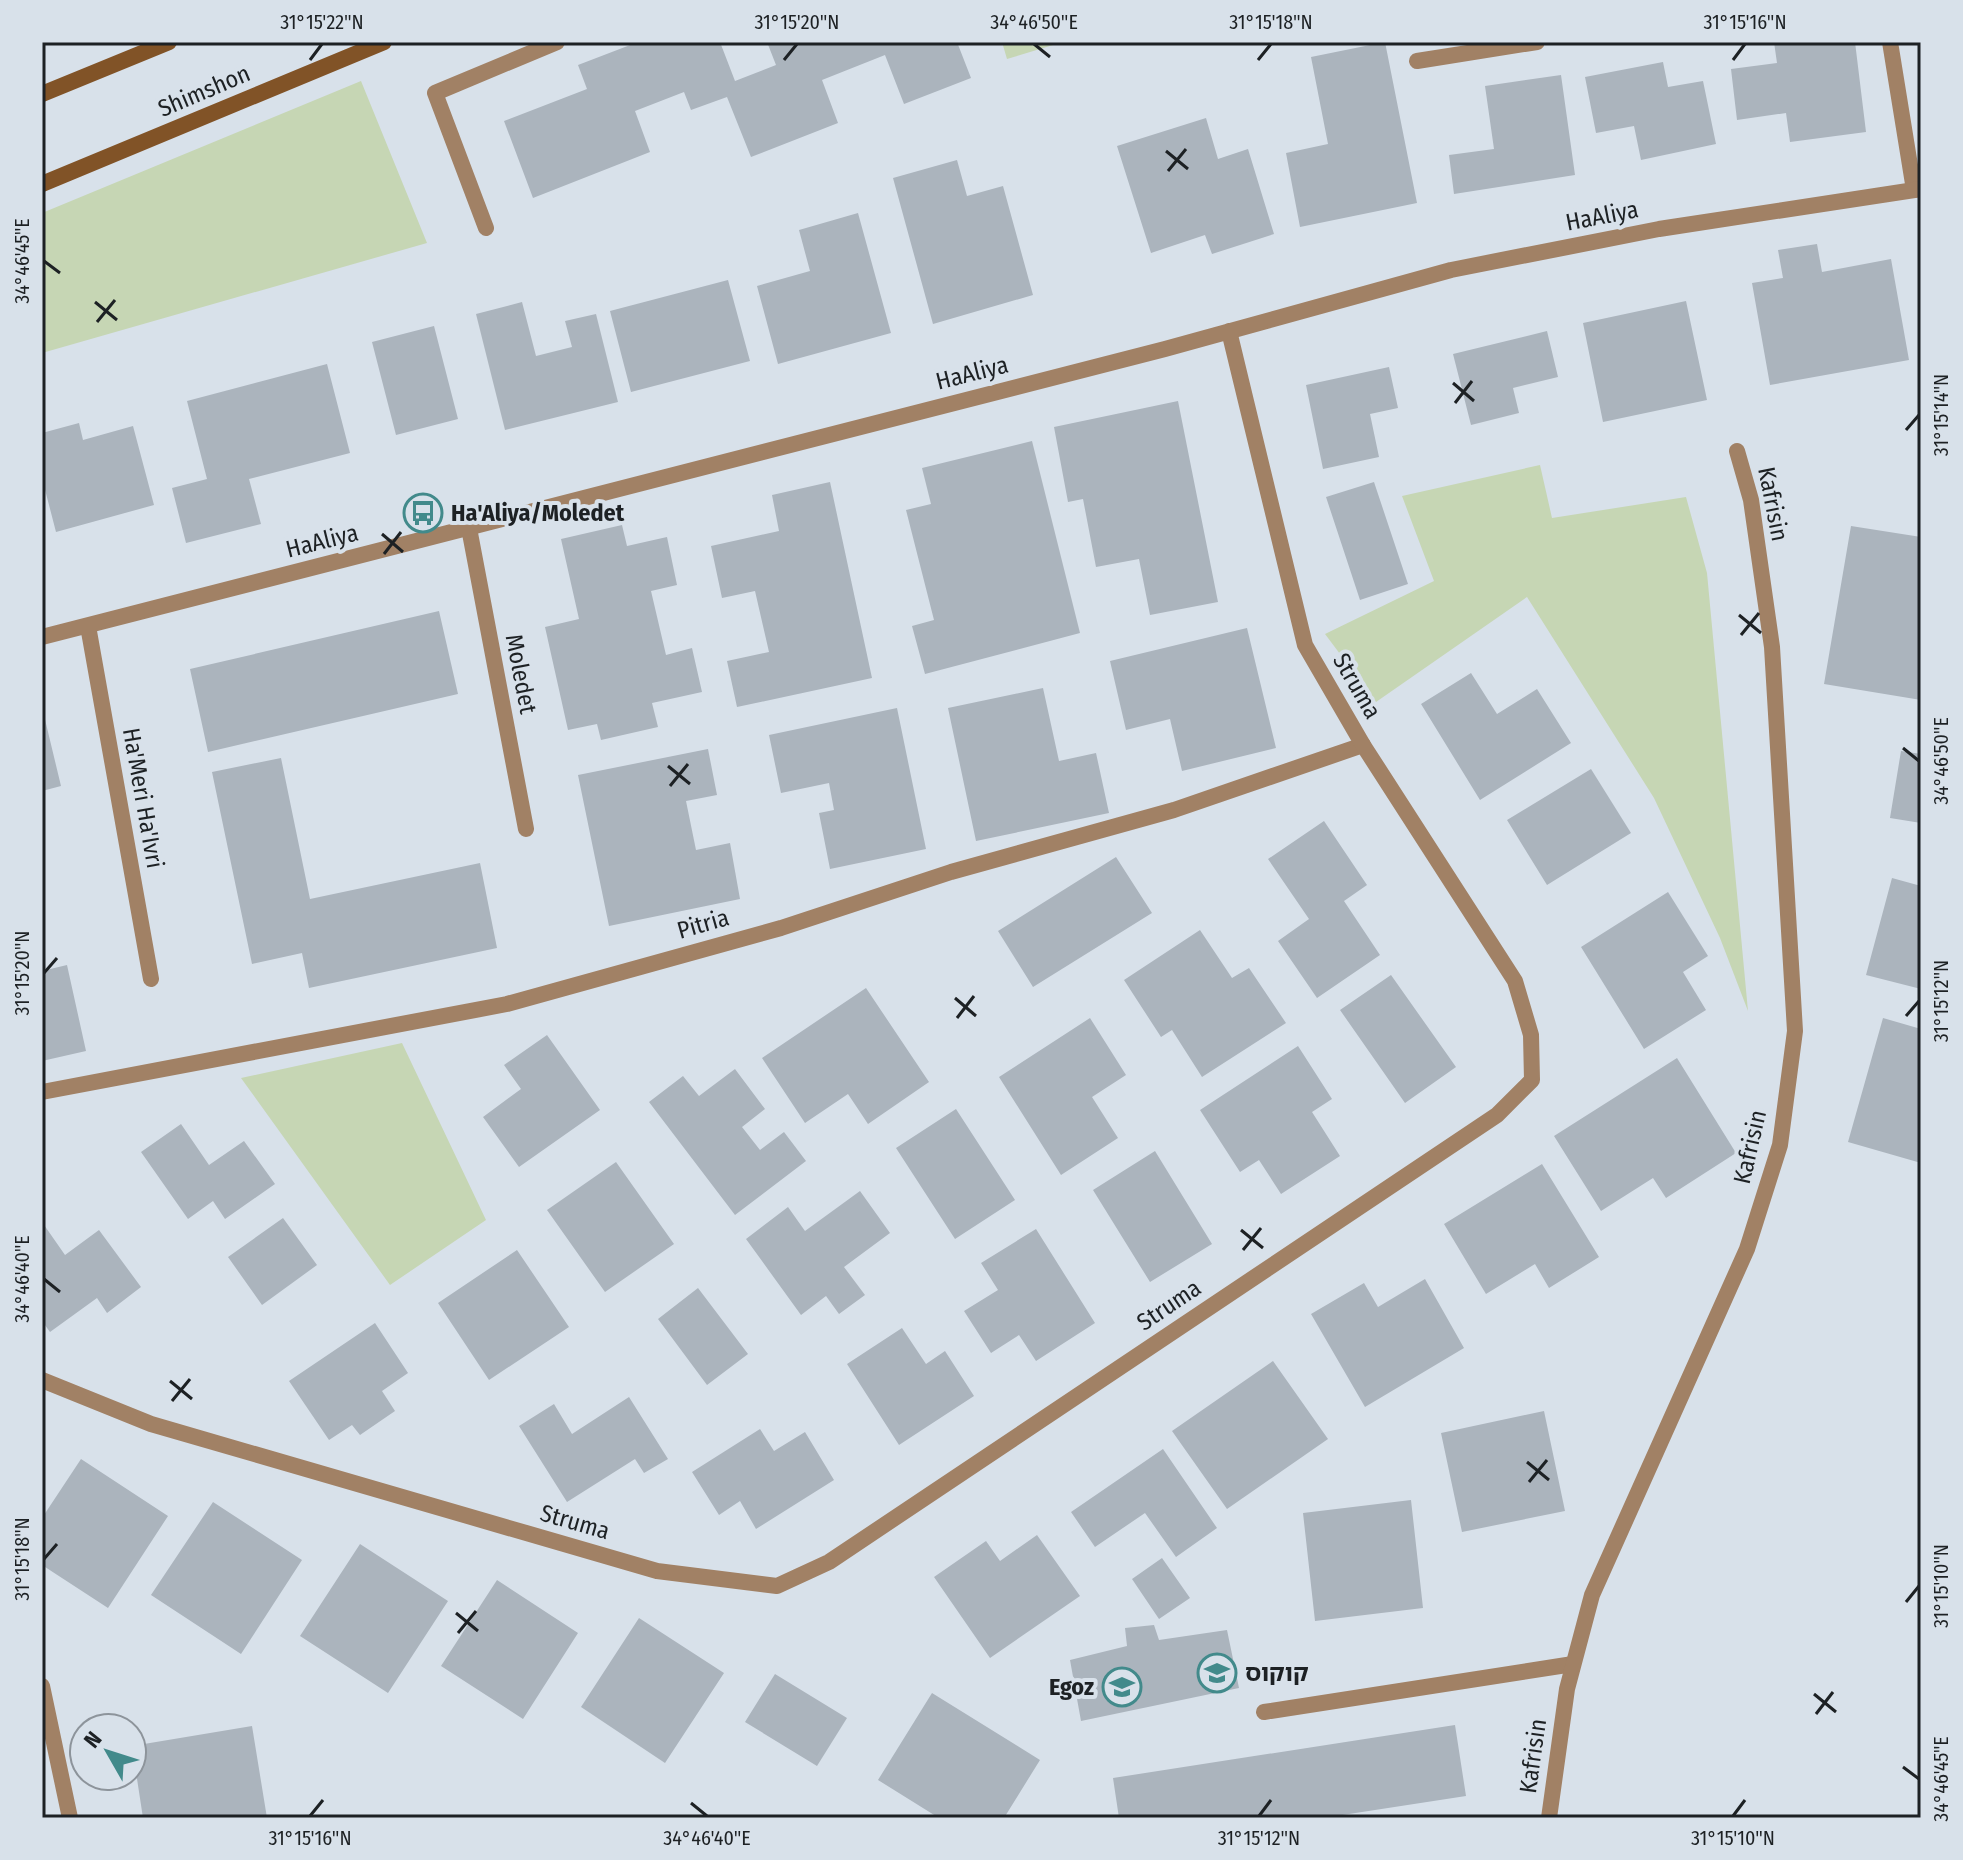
<svg xmlns="http://www.w3.org/2000/svg" width="1963" height="1860" viewBox="0 0 1963 1860" font-family="'Fira Sans Condensed','Noto Sans Hebrew',sans-serif">
<style>
.green{fill:#c6d6b4}
.building{fill:#abb4bd}
.lines{fill:none;stroke-linecap:round;stroke-linejoin:round}
.lane{stroke:#a18165;stroke-width:16}
.street{stroke:#a18165;stroke-width:16}
.secondary{stroke:#815327;stroke-width:16}
.ticks{fill:none;stroke:#1d2124;stroke-width:3}
.labels{text-anchor:middle;stroke-width:8;stroke-linejoin:round;paint-order:stroke}
.street-label{font-size:24px;fill:#1d2124;stroke:#d8e1ea}
.poi-label{font-size:24px;font-weight:bold;fill:#1d2124;stroke:#d8e1ea;text-anchor:start}
.neatline{fill:none;stroke:#1d2124;stroke-width:3}
.ticks-label{font-size:20px;text-anchor:middle;fill:#1d2124}
</style>
<rect width="100%" height="100%" fill="#d8e1ea"/>
<path class="green" d="M1002,42h61l-56,17z
M361,81l66,162 -385,110v-140z
M1540,465l12,53 134,-21 21,76 41,438 -28,-73 -66,-140 -127,-201 -151,105 -51,-68 109,-53 -32,-85z
M402,1043l84,177 -96,65 -149,-207z"/>
<path class="building" d="M638,42h82l15,39 41,-16 -9,-23h190l14,36 -67,26 -19,-49 -63,25 16,43 -87,34 -24,-60 -36,13 -7,-18 -49,19 15,41 -117,46 -29,-77 83,-32 -9,-24z
M1385,42l32,161 -117,24 -14,-74 42,-9 -17,-87z
M1774,42h81l11,90 -76,10 -4,-29 -49,7 -6,-51 46,-6z
M1663,62l5,25 35,-6 13,63 -75,16 -7,-34 -38,7 -11,-56z
M1561,75l14,100 -121,19 -5,-39 45,-6 -9,-63z
M1206,118l12,41 30,-10 26,85 -62,20 -7,-19 -54,18 -34,-107z
M957,160l10,36 36,-10 30,109 -100,29 -40,-146z
M858,213l33,120 -113,31 -21,-78 53,-15 -11,-41z
M1817,244l5,28 69,-13 18,101 -139,25 -18,-102 31,-5 -5,-28z
M728,280l22,81 -119,31 -21,-81z
M1686,301l21,99 -104,22 -20,-99z
M522,302l14,54 36,-9 -7,-26 31,-7 22,88 -113,28 -29,-116z
M434,326l24,93 -62,16 -24,-93z
M1547,331l11,46 -45,11 6,25 -48,12 -18,-71z
M327,364l23,89 -101,26 12,45 -75,19 -14,-55 35,-9 -20,-78z
M1389,367l9,41 -28,6 9,43 -56,12 -17,-84z
M1178,401l40,201 -68,13 -11,-56 -43,8 -13,-68 -15,3 -14,-75z
M79,423l4,17 50,-14 21,79 -98,27 -14,-54v-45z
M1032,441l48,192 -155,41 -13,-48 22,-6 -28,-110 25,-6 -9,-36z
M830,482l42,196 -135,29 -10,-46 42,-9 -14,-61 -33,7 -11,-52 68,-15 -7,-36z
M1374,482l34,102 -48,16 -34,-103z
M622,525l5,21 40,-9 10,48 -26,6 15,64 26,-7 10,44 -50,11 6,24 -57,13 -4,-16 -29,6 -23,-103 34,-8 -18,-80z
M1851,526l70,11v163l-97,-16z
M439,611l19,83 -250,58 -18,-83z
M1247,628l29,120 -94,23 -12,-52 -44,11 -16,-69z
M1471,673l26,41 40,-25 34,54 -91,57 -59,-96z
M1043,688l16,73 37,-8 13,60 -133,28 -28,-133z
M42,707l19,79 -19,5z
M897,708l29,141 -96,20 -11,-56 15,-3 -5,-27 -48,10 -12,-58z
M708,749l9,46 -31,6 10,49 34,-7 10,56 -131,27 -31,-151z
M1901,751l20,3v69l-31,-5z
M281,758l29,141 170,-36 17,85 -188,40 -7,-35 -50,11 -40,-192z
M1591,769l40,64 -84,52 -40,-65z
M1324,821l43,64 -23,16 36,54 -63,43 -39,-57 31,-22 -41,-60z
M1116,857l36,56 -119,74 -35,-56z
M1892,878l29,8v103l-55,-14z
M1668,892l40,64 -25,16 23,38 -62,39 -63,-102z
M1200,930l32,48 17,-10 37,55 -84,54 -30,-47 -11,7 -37,-57z
M67,965l19,86 -44,10v-90z
M1391,975l65,92 -51,36 -65,-93z
M866,988l63,94 -61,42 -20,-30 -43,29 -43,-65z
M1090,1018l36,57 -34,22 26,41 -57,37 -62,-98z
M1883,1018l38,11v134l-73,-21z
M547,1035l53,75 -81,57 -36,-50 38,-28 -17,-24z
M1298,1046l34,53 -20,13 28,44 -59,38 -22,-34 -19,12 -40,-62z
M1677,1058l59,95 -70,45 -13,-20 -52,33 -47,-75z
M735,1069l30,40 -23,18 18,23 24,-18 22,29 -71,54 -86,-113 34,-26 16,20z
M956,1109l59,91 -60,39 -59,-91z
M181,1124l28,41 35,-24 31,43 -50,35 -12,-18 -25,18 -47,-67z
M1155,1151l57,93 -62,38 -57,-92z
M616,1162l58,82 -69,48 -58,-82z
M1542,1164l57,93 -50,31 -14,-24 -49,30 -42,-70z
M860,1191l30,42 -46,34 21,28 -26,19 -13,-18 -25,19 -55,-76 42,-32 17,24z
M283,1218l34,47 -55,40 -34,-48z
M42,1222l23,33 34,-25 42,57 -34,26 -10,-15 -47,34 -8,-11z
M1036,1229l59,94 -59,38 -17,-26 -28,18 -27,-42 34,-21 -17,-27z
M517,1250l52,77 -80,53 -51,-77z
M1425,1279l39,69 -99,59 -54,-93 53,-31 14,24z
M698,1288l50,66 -41,31 -49,-66z
M375,1323l33,50 -26,18 13,20 -35,24 -8,-10 -23,15 -40,-59z
M902,1328l24,36 19,-13 29,45 -75,49 -52,-81z
M1273,1361l55,78 -101,70 -55,-78z
M629,1397l39,62 -24,14 -9,-14 -68,43 -48,-76 35,-22 18,30z
M1544,1411l21,100 -103,21 -21,-99z
M760,1429l14,22 31,-19 29,48 -78,49 -16,-28 -21,14 -27,-43z
M1163,1449l54,79 -41,29 -31,-44 -50,34 -24,-35z
M81,1459l87,57 -60,92 -66,-43v-47z
M1411,1500l12,108 -108,13 -12,-108z
M213,1502l89,58 -61,94 -90,-59z
M1037,1535l43,61 -90,62 -56,-81 52,-36 14,20z
M360,1544l88,57 -60,92 -88,-57z
M1162,1558l28,40 -31,21 -27,-40z
M497,1580l81,53 -55,86 -82,-53z
M639,1618l85,55 -59,90 -84,-56z
M1154,1625l5,15 68,-10 12,58 -158,33 -11,-61 57,-14 -2,-18z
M775,1674l72,44 -30,48 -72,-44z
M932,1693l108,67 -36,58h-65l-61,-38z
M1455,1725l11,71 -143,22h-204l-6,-40z
M252,1726l15,92h-124l-11,-72z"/>
<g class="lines">
<path class="lane" d="M1890,42l24,148
M1417,61l120,-19
M486,228l-51,-135 122,-51
M42,1092l465,-88 274,-76 170,-56 223,-62 189,-65
M1264,1712l309,-48"/>
<path class="street" d="M469,528l57,301
M88,626l63,353
M42,637l1123,-288 286,-79 208,-41 262,-40
M42,1380l109,44 506,147 120,15 52,-24 668,-447 35,-35 -1,-45 -16,-54 -152,-236 -58,-100 -76,-314
M42,1686l28,132
M1549,1818l18,-129 25,-94 155,-346 33,-104 15,-114 -23,-384 -21,-147 -14,-49"/>
<path class="secondary" d="M42,94l127,-52
M42,184l342,-142"/>
</g>
<path class="ticks" d="M1034,44l16,13M310,60l12,-16M784,60l13,-16M1258,60l13,-16M1733,60l12,-16M1166,151l22,18M1168,171l18,-22M44,261l16,12M95,302l22,18M97,322l18,-22M1453,383l21,18M1455,403l17,-22M1906,430l13,-15M382,534l21,18M384,554l17,-22M1739,615l22,18M1741,635l18,-22M1903,748l16,13M668,766l22,18M670,786l18,-22M44,973l13,-15M955,998l21,18M1906,1016l13,-15M957,1018l17,-22M1241,1230l22,18M1243,1250l18,-22M44,1279l16,13M170,1381l22,18M172,1401l18,-22M1527,1462l22,18M1529,1482l18,-22M44,1559l13,-15M1906,1602l13,-16M456,1613l22,18M458,1633l18,-22M1814,1694l22,18M1816,1714l17,-22M1903,1767l16,12M691,1803l16,13M310,1816l13,-16M1259,1816l12,-16M1733,1816l12,-16"/>
<defs>
<g id="bus-ring" transform="scale(2)"><circle r="9.5" fill="#d8e1ea" stroke="#428a8b" stroke-width="1.5"/><path d="M-5-6H5V4H4V6H2V4H-2V6H-4V4H-5ZM-3.5-4V0h7V-4ZM-3.5 1.2v1.5H-2V1.2ZM2 1.2v1.5H3.5V1.2Z" fill="#428a8b"/></g>
<g id="school-ring" transform="scale(2)"><circle r="9.5" fill="#d8e1ea" stroke="#428a8b" stroke-width="1.5"/><path d="M0-5L7-2L0 1L-7-2ZM-4 1L0 2.5L4 1V4Q0 6-4 4Z" fill="#428a8b"/></g>
</defs>
<g fill-rule="evenodd">
<use href="#bus-ring" x="423" y="513"/>
<use href="#school-ring" x="1217" y="1673"/>
<use href="#school-ring" x="1122" y="1687"/>
</g>
<g class="labels">
<g class="street-label">
<text transform="translate(204 91) rotate(-23)" y="8">Shimshon</text>
<text transform="translate(1602 216) rotate(-11)" y="8">HaAliya</text>
<text transform="translate(972 373) rotate(-14)" y="8">HaAliya</text>
<text transform="translate(1773 504) rotate(79)" y="8">Kafrisin</text>
<text transform="translate(322 541) rotate(-14)" y="8">HaAliya</text>
<text transform="translate(521 674) rotate(79)" y="8">Moledet</text>
<text transform="translate(1357 686) rotate(60)" y="8">Struma</text>
<text transform="translate(143 798) rotate(80)" y="8">Ha'Meri Ha'Ivri</text>
<text transform="translate(703 924) rotate(-16)" y="8">Pitria</text>
<text transform="translate(1750 1147) rotate(-77)" y="8">Kafrisin</text>
<text transform="translate(1169 1305) rotate(-34)" y="8">Struma</text>
<text transform="translate(575 1522) rotate(16)" y="8">Struma</text>
<text transform="translate(1533 1756) rotate(-82)" y="8">Kafrisin</text>
</g>
<g class="poi-label">
<text x="451" y="521">Ha'Aliya/Moledet</text>
<text x="1245" y="1681">קוקוס</text>
<text x="1094" y="1695" text-anchor="end">Egoz</text>
</g>
</g>
<rect width="1963" height="1860" fill="none" stroke="#d8e1ea" stroke-width="88"/>
<g transform="translate(108 1752) rotate(309)"><circle r="38" fill="#d8e1ea" stroke="#8d949b" stroke-width="2"/>
<path d="M0-6L14 30L0 20L-14 30Z" fill="#428a8b"/>
<text y="-12" font-size="22" font-weight="bold" text-anchor="middle" fill="#1d2124">N</text>
</g>
<rect x="44" y="44" width="1875" height="1772" class="neatline"/>
<g class="ticks-label">
<text x="322" y="29">31°15'22"N</text>
<text x="797" y="29">31°15'20"N</text>
<text x="1034" y="29">34°46'50"E</text>
<text x="1271" y="29">31°15'18"N</text>
<text x="1745" y="29">31°15'16"N</text>
<text transform="translate(22 261) rotate(-90)" y="7">34°46'45"E</text>
<text transform="translate(1941 415) rotate(-90)" y="7">31°15'14"N</text>
<text transform="translate(1941 761) rotate(-90)" y="7">34°46'50"E</text>
<text transform="translate(22 973) rotate(-90)" y="7">31°15'20"N</text>
<text transform="translate(1941 1001) rotate(-90)" y="7">31°15'12"N</text>
<text transform="translate(22 1279) rotate(-90)" y="7">34°46'40"E</text>
<text transform="translate(22 1559) rotate(-90)" y="7">31°15'18"N</text>
<text transform="translate(1941 1586) rotate(-90)" y="7">31°15'10"N</text>
<text transform="translate(1941 1779) rotate(-90)" y="7">34°46'45"E</text>
<text x="310" y="1845">31°15'16"N</text>
<text x="707" y="1845">34°46'40"E</text>
<text x="1259" y="1845">31°15'12"N</text>
<text x="1733" y="1845">31°15'10"N</text>
</g>
</svg>
